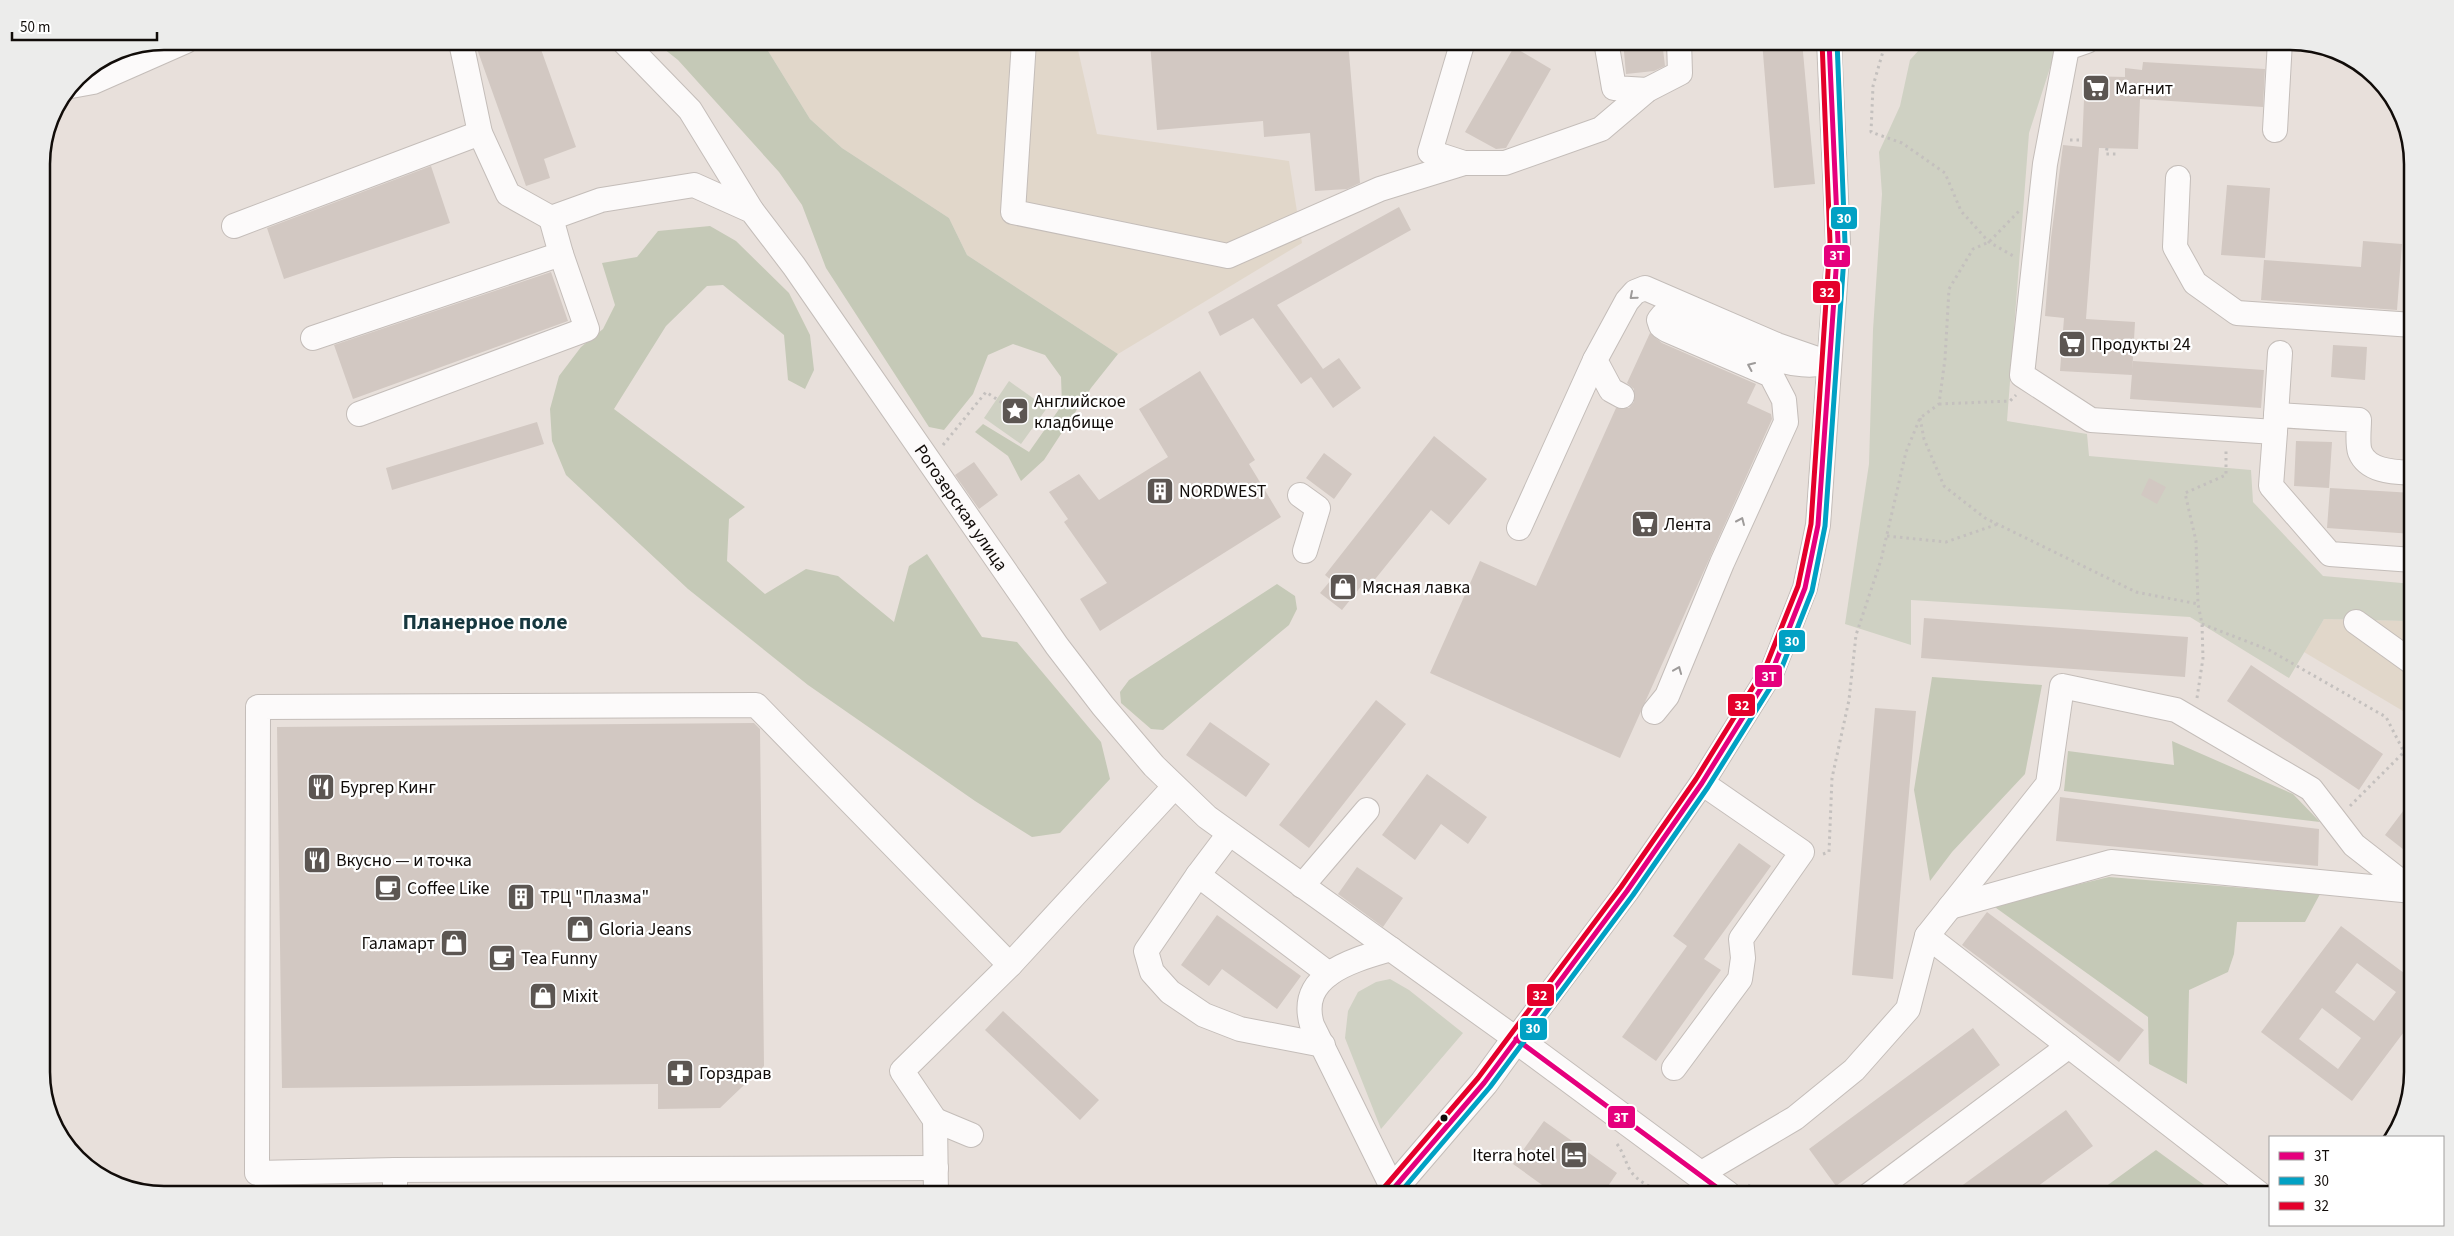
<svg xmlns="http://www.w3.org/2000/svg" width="2454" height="1236" viewBox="0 0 2454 1236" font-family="'Source Sans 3',sans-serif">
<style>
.industrial{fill:#e1d7ca}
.green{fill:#cfd1c3}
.forest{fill:#c5c9b7}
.building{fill:#d2c8c2;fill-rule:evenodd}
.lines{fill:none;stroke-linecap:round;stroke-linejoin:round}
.minor-casing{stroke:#c4bdb9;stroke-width:26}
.major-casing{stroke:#c4bdb9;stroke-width:30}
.path{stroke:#c4c0be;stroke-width:3;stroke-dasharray:2.5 4;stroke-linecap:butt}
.minor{stroke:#fcfafa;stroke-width:24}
.major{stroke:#fcfafa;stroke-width:28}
.bus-1-casing{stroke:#fff;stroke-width:9}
.bus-2-casing{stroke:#fff;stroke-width:9}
.bus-3-casing{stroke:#fff;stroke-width:9}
.bus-1{stroke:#e5007d;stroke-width:5}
.bus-2{stroke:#01a1c4;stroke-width:5}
.bus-3{stroke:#e4002b;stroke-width:5}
.oneway{stroke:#9e9b9a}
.bus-dot{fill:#110c09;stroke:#fff;stroke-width:2}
.labels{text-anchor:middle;stroke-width:4.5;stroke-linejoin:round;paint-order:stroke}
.poi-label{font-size:18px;fill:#110c09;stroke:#fff;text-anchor:start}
.street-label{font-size:18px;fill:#110c09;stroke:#fff}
.district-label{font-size:22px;font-weight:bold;fill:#16373e;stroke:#fff}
.rim{fill:none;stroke:#110c09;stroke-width:2.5}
.line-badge{stroke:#fff;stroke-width:2}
.badge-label{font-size:14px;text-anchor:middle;font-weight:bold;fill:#fff}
</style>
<rect width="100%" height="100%" fill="#e8e0db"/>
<path class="industrial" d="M762,41h314l21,93 192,27 13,82 -184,111 -151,-99 -18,-37 -107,-70 -32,-29z
M2413,615v102l-109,-65 20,-33 81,2z"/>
<path class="green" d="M1927,41h136l-5,2 -29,90 -22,288 80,13 2,22 162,14 2,32 70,74 90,8v22l-7,15 -82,-2 -35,59 -99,-61 -279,-17v45l-66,-21 24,-160 4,-134 9,-136 -3,-42 21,-46 10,-46z
M1009,381l38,27 -26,36 -37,-26z
M1390,979l19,11 54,43 -82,96 -36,-91 3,-27 10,-19 18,-10z"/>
<path class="forest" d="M654,41h108l48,78 32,29 107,70 18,37 151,99 -27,34 -47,72 -23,21 -13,-25 -33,-24 8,-8 46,28 33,-47 -1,-28 -16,-22 -32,-11 -25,11 -15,39 -29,36 -15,-3 -103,-159 -24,-63 -23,-33 -101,-112z
M710,226l26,15 53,52 21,42 4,35 -9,19 -17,-9 -4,-45 -61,-50 -16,1 -41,40 -52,83 131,98 -16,12 -2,42 38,33 41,-25 32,7 56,46 15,-56 18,-12 55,83 35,5 84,100 9,37 -50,54 -28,4 -57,-36 -167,-116 -120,-96 -122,-114 -14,-34 -2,-32 9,-33 22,-29 22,-18 12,-24 -13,-42 35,-6 21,-26z
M1277,584l18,12 2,13 -8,16 -126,105 -12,-1 -30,-26 -1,-11 9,-12z
M1932,677l110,8 -17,89 -73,78 -22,29 -16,-91z
M2172,741l121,53 27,28 -256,-31 4,-40 106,14z
M2109,877l211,17 -15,28h-68l-3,32 -6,18 -39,18 -2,94 -38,-20 -1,-47 -156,-112z
M2156,1150l62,45h-124z"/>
<path class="building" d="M490,41h48l38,106 -32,12 6,19 -24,8 -50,-140z
M1167,41h181l12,142 -13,6 -32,2 -5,-58 -46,4 -1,-16 -106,9 -7,-87z
M1623,41h39l3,25 -11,5 -28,3z
M1762,41h40l13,143 -41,4z
M1514,47l37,22 -45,79 -10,1 -31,-17z
M2143,62l122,7 -2,38 -123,-8 -2,50 -39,-1 -13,171 49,3 -3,53 -72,-4 4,-53 -19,-2 6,-78 12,-93 19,2 3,-71 40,1v-9l17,2z
M431,166l19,57 -166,56 -17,-51z
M2227,185l43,3 -5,70 -44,-3z
M1399,207l12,23 -134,75 46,64 16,-11 22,30 -28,20 -22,-31 -10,7 -48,-66 -33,18 -12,-24z
M2363,241l39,3 -5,66 -136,-10 3,-40 97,7z
M551,272l17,49 -215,78 -19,-54z
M1650,333l12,10 94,41 -9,19 24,11 1,5 -152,339 -190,-85 50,-112 56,25 80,-178h13l5,-6v-13l-7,-6z
M2333,345l34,2 -2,33 -34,-3z
M2133,361l131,9 -3,38 -131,-9z
M1200,371l55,89 -6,4 32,53 -181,114 -20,-32 27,-16 -43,-61 4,-3 -19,-27 30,-18 20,26 69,-43 -29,-48z
M537,422l7,22 -152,46 -6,-22z
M1434,436l53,43 -38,46 -18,-15 -59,73 -5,-4 -25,31 -22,-17 11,-13 -6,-5z
M2296,441l36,1 -3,46 -35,-2z
M1324,453l28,21 -18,25 -28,-21z
M974,462l24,33 -19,14 -24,-34z
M2149,478l17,9 -9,17 -16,-9z
M2330,488l83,5v41l-86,-6z
M1924,618l264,19 -3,40 -264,-19z
M2251,665l132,89 -24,36 -132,-89z
M1376,700l30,24 -97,124 -30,-23z
M1875,708l41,3 -23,268 -41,-4z
M1210,722l60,42 -24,33 -60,-42z
M754,723l6,6 4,337 -44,42 -62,1v-25l-376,4 -5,-361z
M1427,774l60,43 -19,27 -27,-20 -26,36 -33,-25z
M2060,797l259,32 -1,37 -262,-25z
M2413,798v59l-28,-22z
M1739,843l32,23 -67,93 17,11 -65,91 -34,-24 65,-91 -14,-10z
M1357,867l46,31 -20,29 -45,-33z
M1987,912l157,118 -25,32 -157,-117z
M1217,915l84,61 -24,33 -55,-40 -13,17 -28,-21z
M2341,926l67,50 5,-6v50l-61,81 -91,-69zM2357,963l39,29 -22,29 -39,-29zM2322,1008l39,30 -23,31 -39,-30z
M1003,1011l96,89 -19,20 -95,-90z
M1973,1028l27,37 -164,121 -27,-37z
M2066,1110l27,36 -67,49h-77z
M1544,1121l73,52 -15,22h-46l-43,-31z"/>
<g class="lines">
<g class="minor-casing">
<g id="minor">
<path d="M623,41l67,69 62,101"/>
<path d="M1024,41l-11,171 215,44 152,-67 84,-26"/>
<path d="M1463,41l-33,111 34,11h41l96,-34 46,-39 33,-17 -1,-32"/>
<path d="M1606,41l8,47 33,2"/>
<path d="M2087,41l-20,7 -22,116 -23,211 69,45 184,12 -4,54 59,68 83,6"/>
<path id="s1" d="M462,47l18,86 28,61 43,24 50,-18 93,-15 58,26 42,55 263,380 46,60 51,60 53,51 309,222 111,-148 75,-108 71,-114 32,-81 13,-63 20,-283 -9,-201"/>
<path d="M71,86l22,-4 93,-41"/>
<path d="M2275,130l5,-89"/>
<path d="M2178,178l-3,69 20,36 42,30 176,12"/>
<path d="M234,226l246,-93"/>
<path d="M313,338l248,-84"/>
<path d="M1622,396l-11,-6 -16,-30 32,-59 8,-9 10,-4 132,57 52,18c-19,3 -34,2 -54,-4l-106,-45 -6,1 -4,5 2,6 6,4 104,45 13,25 2,22 -64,141 -55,133 -13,16"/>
<path d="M359,414l228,-85 -26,-75 -10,-36"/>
<path d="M2276,415l83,5c0,9 -2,24 1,32 8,20 35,20 53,21"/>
<path d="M2275,431l5,-78"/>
<path d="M1300,495l18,13 -13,43"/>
<path d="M1519,528l76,-168"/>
<path d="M2356,622l57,41"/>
<path d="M1198,875l31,-41"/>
<path d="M1302,886l65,-76"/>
<path d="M1950,907l161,-45 302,29"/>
<path d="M1927,936l334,259"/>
<path d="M1391,949c-37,11 -94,25 -79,76l81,164"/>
<path d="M1323,1045l-83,-16 -36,-14 -34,-23 -18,-20 -6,-21 52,-76 131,99"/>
<path d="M1674,1068l66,-89 3,-21 -2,-19 61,-87 -100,-69"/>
<path d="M935,1120l36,15"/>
<path d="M936,1168l-541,2 -138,3 1,-466 498,-2 254,260"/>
<path d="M1700,1174l95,-56 59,-48 54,-61 19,-73 121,-152 14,-98 114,24 135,79 43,56 59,46"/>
<path d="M395,1195v-25"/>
<path d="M936,1195l-1,-75 -33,-49 108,-106 164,-178"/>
<path d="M1869,1195l200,-149"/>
</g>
</g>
<g class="major-casing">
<path id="major" d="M1388,1195l96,-112 32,-44 211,156"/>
</g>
<path class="path" d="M1886,41l-13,45 -2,46 31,11 43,30 16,38 28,31 26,15
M2070,140h12
M2107,148l-1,6h13
M1939,404l71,-3 6,-6
M1920,418l4,21 20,47 41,32 151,74 62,12
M943,445l43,-53 18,12
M1887,536l59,6 52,-18
M2202,624l67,26 117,67 18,35 9,7
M2197,698l6,-40 -1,-34 -4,-20 -2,-63 -11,-48 41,-18v-25
M2350,806l54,-54 9,-31
M1823,854l6,-2 3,-74 17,-78 7,-65 25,-75 25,-108 14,-34 19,-14 6,-45 4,-70 24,-40 16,-7 30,-31
M1617,1144c6,8 8,17 13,26 7,12 25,19 37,25
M1748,1185l14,10"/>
<use href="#minor" class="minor"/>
<use href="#major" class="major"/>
<g class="bus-1-casing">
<path id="bus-1" d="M1516,1039l211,156
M1388,1195l96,-112 143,-192 75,-108 71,-114 32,-81 13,-63 20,-283 -9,-201"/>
</g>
<g class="bus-2-casing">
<path id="bus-2" d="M1398,1195l92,-108 143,-192 75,-108 72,-115 32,-81 13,-65 20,-283 -8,-202"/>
</g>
<g class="bus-3-casing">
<path id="bus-3" d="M1382,1190l96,-112 143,-191 75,-108 70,-113 32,-80 13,-62 19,-282 -8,-201"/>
</g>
<use href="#bus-1" class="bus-1"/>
<use href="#bus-2" class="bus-2"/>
<use href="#bus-3" class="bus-3"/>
</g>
<defs><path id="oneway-chevron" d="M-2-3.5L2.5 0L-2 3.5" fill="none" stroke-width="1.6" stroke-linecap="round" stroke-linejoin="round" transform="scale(1.25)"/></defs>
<g class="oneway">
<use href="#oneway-chevron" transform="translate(1633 296) rotate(139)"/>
<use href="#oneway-chevron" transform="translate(1751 366) rotate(-156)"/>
<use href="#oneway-chevron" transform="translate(1741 521) rotate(-66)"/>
<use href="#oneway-chevron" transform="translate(1678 670) rotate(-68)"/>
</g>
<defs>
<g id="supermarket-square" transform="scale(1.4375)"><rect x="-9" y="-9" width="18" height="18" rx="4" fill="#5c5652" stroke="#fff"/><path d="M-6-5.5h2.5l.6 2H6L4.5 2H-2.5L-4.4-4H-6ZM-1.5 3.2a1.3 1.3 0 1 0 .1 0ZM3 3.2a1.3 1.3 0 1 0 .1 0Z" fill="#fff"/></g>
<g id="sight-square" transform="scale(1.4375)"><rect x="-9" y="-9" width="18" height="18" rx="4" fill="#5c5652" stroke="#fff"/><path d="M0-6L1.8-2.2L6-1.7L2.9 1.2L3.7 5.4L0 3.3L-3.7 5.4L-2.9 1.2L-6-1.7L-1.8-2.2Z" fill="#fff"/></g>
<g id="building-square" transform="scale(1.4375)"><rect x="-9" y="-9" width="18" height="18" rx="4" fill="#5c5652" stroke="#fff"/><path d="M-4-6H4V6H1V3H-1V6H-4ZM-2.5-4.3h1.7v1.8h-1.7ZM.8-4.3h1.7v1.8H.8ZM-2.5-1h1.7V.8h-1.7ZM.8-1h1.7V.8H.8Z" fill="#fff"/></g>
<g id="shop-square" transform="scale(1.4375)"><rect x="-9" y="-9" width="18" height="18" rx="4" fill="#5c5652" stroke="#fff"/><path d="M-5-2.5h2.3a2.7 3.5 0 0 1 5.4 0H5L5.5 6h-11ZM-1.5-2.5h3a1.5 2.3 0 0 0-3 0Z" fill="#fff"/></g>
<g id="restaurant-square" transform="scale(1.4375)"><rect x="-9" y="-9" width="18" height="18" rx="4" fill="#5c5652" stroke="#fff"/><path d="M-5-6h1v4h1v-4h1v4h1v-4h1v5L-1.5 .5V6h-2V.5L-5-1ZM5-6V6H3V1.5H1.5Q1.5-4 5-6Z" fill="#fff"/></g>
<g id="cafe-square" transform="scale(1.4375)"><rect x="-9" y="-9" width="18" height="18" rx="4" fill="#5c5652" stroke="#fff"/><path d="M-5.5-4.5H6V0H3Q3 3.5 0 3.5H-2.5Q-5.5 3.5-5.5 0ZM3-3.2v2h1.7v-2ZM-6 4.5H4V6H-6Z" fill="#fff"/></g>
<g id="pharmacy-square" transform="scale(1.4375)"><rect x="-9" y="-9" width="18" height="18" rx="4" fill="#5c5652" stroke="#fff"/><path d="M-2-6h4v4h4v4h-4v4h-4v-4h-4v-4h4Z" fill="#fff"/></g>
<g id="hotel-square" transform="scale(1.4375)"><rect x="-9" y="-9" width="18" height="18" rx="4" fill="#5c5652" stroke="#fff"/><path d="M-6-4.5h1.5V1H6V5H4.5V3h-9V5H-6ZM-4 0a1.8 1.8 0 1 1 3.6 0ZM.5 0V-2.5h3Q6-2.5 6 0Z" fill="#fff"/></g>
</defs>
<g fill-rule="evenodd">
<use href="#supermarket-square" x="2096" y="88"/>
<use href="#supermarket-square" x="2072" y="344"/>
<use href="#sight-square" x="1015" y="411"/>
<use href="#building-square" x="1160" y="491"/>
<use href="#supermarket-square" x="1645" y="524"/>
<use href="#shop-square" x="1343" y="587"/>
<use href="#restaurant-square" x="321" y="787"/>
<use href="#restaurant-square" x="317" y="860"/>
<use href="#cafe-square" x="388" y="888"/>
<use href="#building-square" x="521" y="897"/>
<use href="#shop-square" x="580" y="929"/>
<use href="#shop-square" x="454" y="943"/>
<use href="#cafe-square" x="502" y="958"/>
<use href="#shop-square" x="543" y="996"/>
<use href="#pharmacy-square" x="680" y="1073"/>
<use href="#hotel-square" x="1574" y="1155"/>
</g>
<circle class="bus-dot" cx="1444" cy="1118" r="4.5"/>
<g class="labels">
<g class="poi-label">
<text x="2115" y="94">Магнит</text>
<text x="2091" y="350">Продукты 24</text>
<text x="1034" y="407">Английское<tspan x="1034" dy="21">кладбище</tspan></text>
<text x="1179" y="497">NORDWEST</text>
<text x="1664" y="530">Лента</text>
<text x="1362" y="593">Мясная лавка</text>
<text x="340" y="793">Бургер Кинг</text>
<text x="336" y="866">Вкусно — и точка</text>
<text x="407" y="894">Coffee Like</text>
<text x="540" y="903">ТРЦ "Плазма"</text>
<text x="599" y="935">Gloria Jeans</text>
<text x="435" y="949" text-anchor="end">Галамарт</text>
<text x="521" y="964">Tea Funny</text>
<text x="562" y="1002">Mixit</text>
<text x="699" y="1079">Горздрав</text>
<text x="1555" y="1161" text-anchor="end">Iterra hotel</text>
</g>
<g class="street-label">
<text dy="6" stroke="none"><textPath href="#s1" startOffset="778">Рогозерская улица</textPath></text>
</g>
<g class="district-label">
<text x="485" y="629">Планерное поле</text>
</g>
</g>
<path d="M0 0H2454V1236H0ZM164 50H2290A114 114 0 0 1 2404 164V1072A114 114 0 0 1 2290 1186H164A114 114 0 0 1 50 1072V164A114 114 0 0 1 164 50Z" fill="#ececeb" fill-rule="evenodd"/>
<path class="rim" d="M164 50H2290A114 114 0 0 1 2404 164V1072A114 114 0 0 1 2290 1186H164A114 114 0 0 1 50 1072V164A114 114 0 0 1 164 50Z"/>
<g class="line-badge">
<rect x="1830" y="206" width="28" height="24" rx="5" fill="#01a1c4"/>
<rect x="1823" y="244" width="28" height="24" rx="5" fill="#e5007d"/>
<rect x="1812" y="280" width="29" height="24" rx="5" fill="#e4002b"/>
<rect x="1778" y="629" width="28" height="24" rx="5" fill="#01a1c4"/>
<rect x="1754" y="664" width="29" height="24" rx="5" fill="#e5007d"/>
<rect x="1727" y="693" width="29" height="24" rx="5" fill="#e4002b"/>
<rect x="1526" y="983" width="29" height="24" rx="5" fill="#e4002b"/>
<rect x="1519" y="1017" width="29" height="24" rx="5" fill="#01a1c4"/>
<rect x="1607" y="1105" width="29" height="24" rx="5" fill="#e5007d"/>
</g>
<g class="badge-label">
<text x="1844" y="223">30</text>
<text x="1837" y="260">3Т</text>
<text x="1827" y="297">32</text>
<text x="1792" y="646">30</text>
<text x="1769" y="681">3Т</text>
<text x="1742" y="710">32</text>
<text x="1540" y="1000">32</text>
<text x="1533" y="1033">30</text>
<text x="1621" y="1122">3Т</text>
</g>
<rect x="2269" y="1136" width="175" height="90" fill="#ffffff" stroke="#a09e9d"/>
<rect x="2279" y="1152" width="25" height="8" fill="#e5007d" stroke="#a09e9d"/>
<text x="2314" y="1161" font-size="15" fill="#110c09">3Т</text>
<rect x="2279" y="1177" width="25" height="8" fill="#01a1c4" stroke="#a09e9d"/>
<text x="2314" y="1186" font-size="15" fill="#110c09">30</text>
<rect x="2279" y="1202" width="25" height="8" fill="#e4002b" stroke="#a09e9d"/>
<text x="2314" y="1211" font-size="15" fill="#110c09">32</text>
<path d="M12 32v8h145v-8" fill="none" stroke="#110c09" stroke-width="2.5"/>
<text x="20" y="32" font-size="15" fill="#110c09" stroke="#ffffff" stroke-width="4" paint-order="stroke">50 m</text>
</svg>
